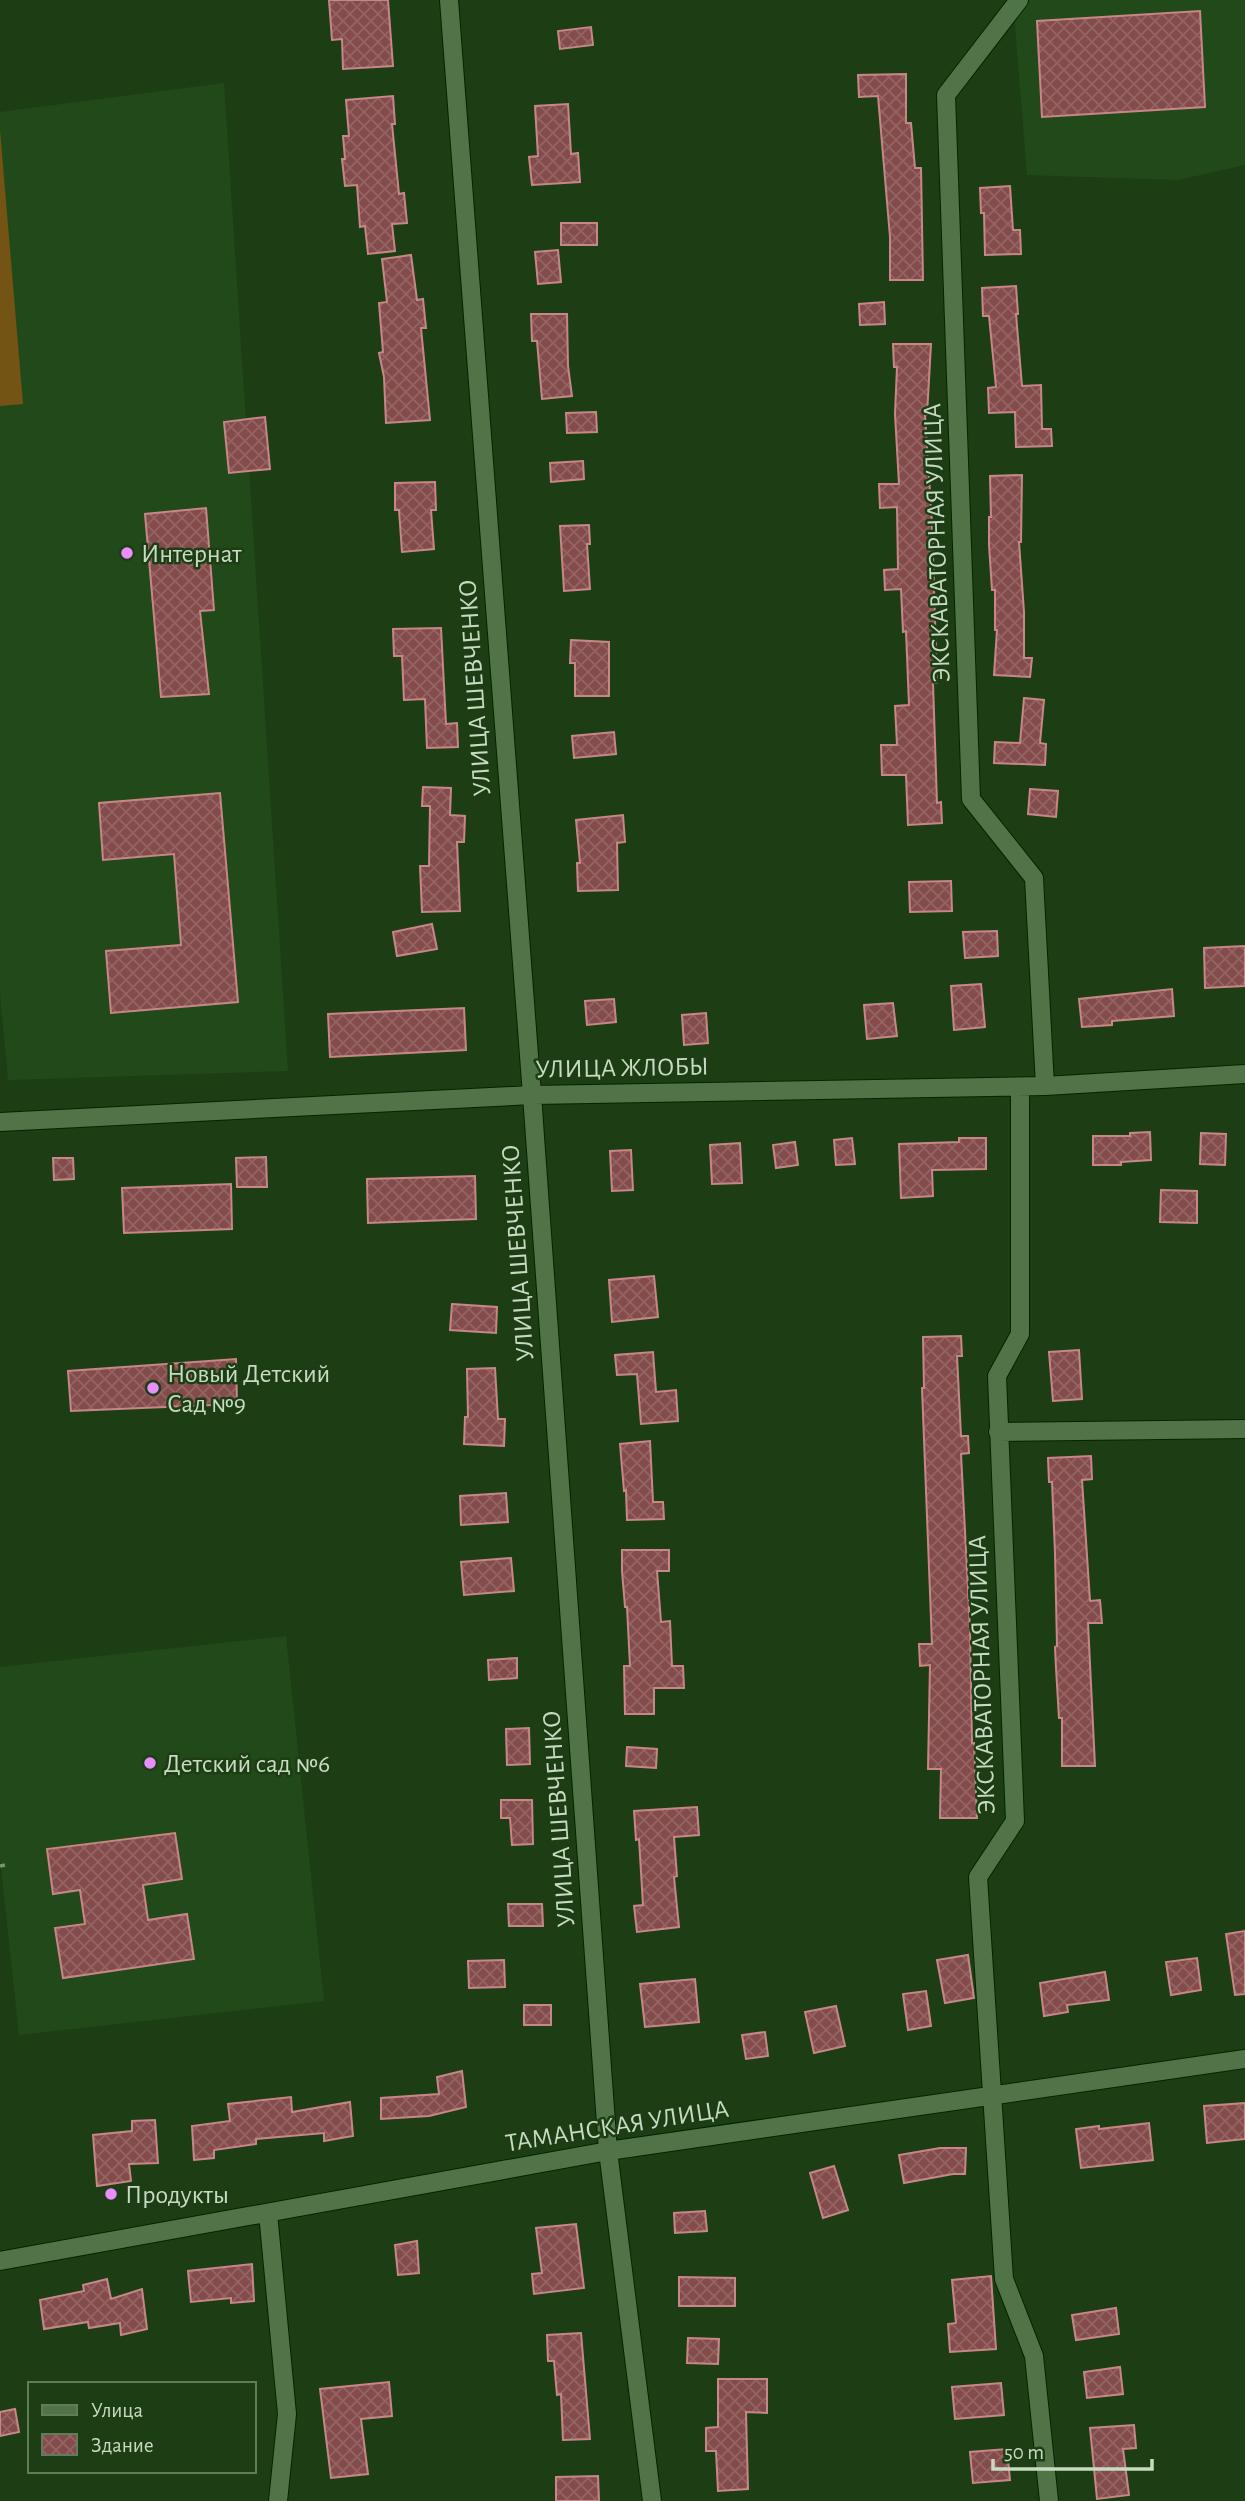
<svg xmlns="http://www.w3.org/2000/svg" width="1245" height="2501" viewBox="0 0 1245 2501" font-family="'Alegreya Sans',sans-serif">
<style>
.built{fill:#224919}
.pitch{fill:#745414}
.building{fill:url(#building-cross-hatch);stroke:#c68786;stroke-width:2}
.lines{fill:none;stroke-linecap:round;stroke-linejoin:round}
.minor-casing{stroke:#032400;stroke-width:20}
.path{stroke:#799373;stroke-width:3.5;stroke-dasharray:5 3.5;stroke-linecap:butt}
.minor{stroke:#507448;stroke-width:18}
.poi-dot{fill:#e98efe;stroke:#1d3e15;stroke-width:2.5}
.labels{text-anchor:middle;stroke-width:5;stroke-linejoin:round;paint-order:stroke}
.street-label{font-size:26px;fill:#c7dac2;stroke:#1d3e15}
.poi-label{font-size:26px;fill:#c7dac2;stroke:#1d3e15;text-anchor:start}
</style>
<defs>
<pattern id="building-cross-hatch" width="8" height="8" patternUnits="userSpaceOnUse" patternTransform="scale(1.75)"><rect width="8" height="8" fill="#844b4b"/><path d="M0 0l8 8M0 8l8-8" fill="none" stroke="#946463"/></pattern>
</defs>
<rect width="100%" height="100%" fill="#1d3e15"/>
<path class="built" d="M1013,0h232v165l-67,15 -151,-5z
M224,83l64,988 -280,9 -8,-87v-881z
M286,1636l38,365 -305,34 -19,-177v-191z"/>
<path class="pitch" d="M0,130l23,274 -23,2z"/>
<path class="building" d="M329,0h59l5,66 -50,3 -1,-30 -10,1z
M1200,11l5,96 -163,10 -5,-96z
M591,27l2,18 -33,4 -2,-18z
M906,74v49h5l4,45h6l2,112h-33v-43l-12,-141 -19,1 -1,-22z
M393,96l2,28h-3l7,70 5,-1 3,30 -15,1 3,27 -27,3 -3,-28 -5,1 -3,-42 -12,1 -3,-27h3l-2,-23h6l-3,-36z
M568,104l3,50 7,-1 2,29 -48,3 -3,-28 9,-1 -3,-50z
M1010,186l3,44h7l1,24 -36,1 -1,-42h-3l-1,-25z
M561,223h36v22h-36z
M558,250l3,32 -23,2 -3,-32z
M411,255l6,45 6,-1 3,29h-5l9,92 -44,3 -2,-46 -5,-24 4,-1 -4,-49 8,-1 -5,-43z
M1016,286l2,28h-2l6,72 19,-1 1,44h9l1,17 -36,1 -1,-35 -26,1 -1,-25 8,-1 -7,-71h-6l-1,-28z
M884,302l1,22 -25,1 -1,-21z
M531,314h36l1,52 4,30 -30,3 -5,-58h-5z
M893,344h38l-4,71h-2l7,108 5,160h-4l4,120 4,-1 1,21 -34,2 -2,-50h-24l-1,-30h16l-2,-39 14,-1 -3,-74 -3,1 -2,-43 -16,1 -1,-20 14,-1 -1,-62 -17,1 -1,-24h20l-4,-70 2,-47h-3z
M596,412l1,20 -30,1 -1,-20z
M265,417l5,52 -41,4 -5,-51z
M583,461l1,18 -33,3 -1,-19z
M1022,475l-1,67h-2l5,70v46h8l-2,19 -36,-2 3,-45h-2v-40h-3l-3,-45v-28h2l-1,-41z
M435,482l1,28h-5l3,39 -32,3 -3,-42h-4v-27z
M206,508l8,102 -14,1 9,83 -48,3 -16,-183z
M589,525l1,19h-3l3,45 -26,2 -4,-65z
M441,628l5,96 11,-1 1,24 -31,1 -2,-49 -21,1 -2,-44h-8l-1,-27z
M571,640l38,2v54h-34v-33h-5z
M1024,698l20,2 -4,43 6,1 -1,21 -51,-2 1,-21 25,1z
M614,732l2,22 -42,4 -2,-22z
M423,787l28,1 -1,27 15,1 -1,26h-7l3,69 -38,1 -2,-46h9l1,-60h-8z
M1030,789l28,2 -2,26 -28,-3z
M220,793l18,209 -127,11 -5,-62 75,-6 -7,-91 -71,6 -4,-57z
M623,815l2,27 -8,1 1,47 -40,1 -1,-28h3l-4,-43z
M951,881l1,30 -42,1 -1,-30z
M432,924l5,25 -40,7 -4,-24z
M997,931l1,25 -33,2 -2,-26z
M1245,946v40l-40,2 -1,-40z
M981,984l4,43 -31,3 -3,-44z
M1172,989l2,27 -62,5v4l-30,2 -3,-28z
M614,999l2,23 -29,3 -2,-24z
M893,1003l4,33 -30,3 -3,-34z
M464,1008l2,42 -136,7 -2,-43z
M706,1013l2,30 -24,2 -2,-30z
M1150,1132l1,28 -30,2v3h-28v-29h37v-3z
M1201,1133l25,1 -1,31 -25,-1z
M852,1138l3,26 -19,1 -2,-25z
M959,1138h27v31l-54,1 1,26 -32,2 -2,-54 60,-2z
M795,1142l3,23 -22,3 -3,-23z
M740,1143l2,40 -30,1 -2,-39z
M631,1150l2,40 -21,1 -2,-40z
M266,1157l1,30h-30l-1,-29z
M53,1158h20l1,21 -20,1z
M475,1176l1,43 -108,4 -1,-44z
M231,1184l1,45 -108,4 -2,-45z
M1161,1190l36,1v32l-37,-1z
M654,1276l4,41 -46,5 -3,-42z
M452,1304l45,3 -1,26 -46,-3z
M961,1336l1,20h-5l4,80h7l1,17 -8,1 9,174 2,115h2l3,75h-37l1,-49h-13l2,-104 -10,1 -1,-22h13l-10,-256h2l-1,-51z
M1079,1350l3,49 -29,2 -4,-49z
M653,1352l3,40 20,-2 2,31 -37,3 -4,-50 -20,1 -2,-20z
M236,1359l1,45 -166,7 -3,-40z
M495,1368l3,51h7l-1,27 -40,-2 1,-27h3l-1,-48z
M650,1441l3,61h10l1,17 -37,1 -1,-30 -2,1 -4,-47z
M1091,1456l1,23 -10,1 8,121 10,-1 2,23h-14l7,143h-33v-48h-3l-3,-50 -1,-21 2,-1 -2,-93 -3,-71h-3l-1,-24z
M506,1493l2,29 -47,3 -1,-29z
M622,1550h47v21h-12l4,51 9,-1 2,45h11l1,22h-30v26h-29l-1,-48h6l-3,-59h-2l-3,-36z
M511,1558l3,33 -50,4 -3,-33z
M517,1658v20l-28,2 -1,-20z
M529,1728l1,36 -23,1 -1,-36z
M627,1747l30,2 -1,19 -30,-2z
M501,1800h31l1,44 -21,1 -2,-27h-9z
M697,1807l2,28 -25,2 3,39 -3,1 5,50 -42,5 -3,-26 9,-1 -4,-66 -3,1 -2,-29z
M175,1833l7,46 -39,6 5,35 39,-6 7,45 -131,19 -8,-50 30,-4 -5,-34 -27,4 -6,-45z
M508,1904h34l1,22h-34z
M1245,1931v63l-10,1 -9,-61z
M968,1955l6,43 -29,5 -8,-43z
M1197,1958l4,32 -30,5 -5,-33z
M504,1960l1,27 -36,1 -1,-27z
M1105,1972l4,28 -42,5 1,7 -24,4 -4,-33z
M695,1979l4,43 -54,5 -5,-43z
M926,1991l5,35 -23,4 -5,-36z
M524,2005h27v20h-27z
M836,2006l9,40 -31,7 -9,-41z
M765,2032l3,24 -22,3 -4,-24z
M462,2071l4,36 -37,9 -48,3v-21l58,-4 -2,-17z
M291,2097l1,15 58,-10 3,34 -29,5v-8l-68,6v5l-42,6v8l-20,2 -2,-34 38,-5 -2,-17z
M1245,2103v36l-38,4 -3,-37z
M155,2120l3,43 -29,1 2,17 -34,5 -4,-51 39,-4v-10z
M1149,2123l4,37 -72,8 -5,-39 23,-3v3z
M940,2148h26l-1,26h-12l-49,9 -5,-28z
M834,2166l14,44 -25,8 -13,-45z
M705,2211l2,20 -32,2 -1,-20z
M576,2224l8,64 -50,6 -2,-20 10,-1 -6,-45z
M417,2241l2,32 -21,2 -3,-30z
M252,2264l2,37 -23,2v-5l-40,4 -3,-31z
M991,2276l5,73 -46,3 -2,-28 8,-1 -4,-43z
M679,2277l56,1v28h-56z
M107,2279l4,20 31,-10 5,40 -26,6 -1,-12 -31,5 -1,-6 -44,7 -4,-29 44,-9 -1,-6z
M1116,2308l3,26 -43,6 -4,-25z
M581,2333l9,106 -27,1 -2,-46 -4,1 -3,-34h-6l-1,-26z
M688,2338l31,1 -1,25 -31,-1z
M1120,2367l3,27 -36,4 -3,-26z
M718,2379h49v34l-21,-1 2,77 -30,2 -2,-40h-10v-23l12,-1z
M389,2382l3,34 -31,3 7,55 -37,4 -11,-89z
M1001,2383l3,32 -49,4 -3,-32z
M15,2409l4,23 -19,4v-24z
M1134,2425l2,23 -13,1 6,46 -32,4 -7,-71z
M1007,2449l3,31 -37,3 -3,-31z
M598,2476l1,25h-43v-24z"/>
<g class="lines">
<g class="minor-casing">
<path id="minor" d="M449,0l83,1095 76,1056 44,350
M1019,0l-73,95 25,704 63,79 11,208
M1020,1087v247l-23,42 18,445 -37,56 26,402 30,77 15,145
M0,1122l532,-27 513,-9 200,-12
M998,1432l247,-3
M268,2213l19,201 -9,87
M0,2261l608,-110 637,-92"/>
</g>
<path class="path" d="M0,1866l5,-1"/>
<use href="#minor" class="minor"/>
</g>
<g class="poi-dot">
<circle cx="127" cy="553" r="7"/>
<circle cx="153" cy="1388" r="7"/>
<circle cx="150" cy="1763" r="7"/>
<circle cx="111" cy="2194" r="7"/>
</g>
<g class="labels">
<g class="street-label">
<text transform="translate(936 543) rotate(-92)" y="9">ЭКСКАВАТОРНАЯ УЛИЦА</text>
<text transform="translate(474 688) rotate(-94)" y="9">УЛИЦА ШЕВЧЕНКО</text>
<text transform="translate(622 1067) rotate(-1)" y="9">УЛИЦА ЖЛОБЫ</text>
<text transform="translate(517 1253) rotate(-94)" y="9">УЛИЦА ШЕВЧЕНКО</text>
<text transform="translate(981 1675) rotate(-92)" y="9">ЭКСКАВАТОРНАЯ УЛИЦА</text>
<text transform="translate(558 1819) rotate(-94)" y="9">УЛИЦА ШЕВЧЕНКО</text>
<text transform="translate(617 2125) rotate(-9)" y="9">ТАМАНСКАЯ УЛИЦА</text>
</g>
<g class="poi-label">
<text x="141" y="562">Интернат</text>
<text x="167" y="1382">Новый Детский<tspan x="167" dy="30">Сад №9</tspan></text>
<text x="164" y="1772">Детский сад №6</text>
<text x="125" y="2203">Продукты</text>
</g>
</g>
<rect x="28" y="2382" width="228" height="91" fill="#1d3e15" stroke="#617c5a" stroke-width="2"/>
<rect x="42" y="2405" width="35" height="10" fill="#507448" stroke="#617c5a" stroke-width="2"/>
<text x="91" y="2417" font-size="21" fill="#c7dac2">Улица</text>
<rect x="42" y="2434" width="35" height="21" fill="url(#building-cross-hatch)" stroke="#617c5a" stroke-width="2"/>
<text x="91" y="2452" font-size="21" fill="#c7dac2">Здание</text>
<path d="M993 2459v10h159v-10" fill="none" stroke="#c7dac2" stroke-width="3.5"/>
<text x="1004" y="2459" font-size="21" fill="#c7dac2" stroke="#1d3e15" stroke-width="5" paint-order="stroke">50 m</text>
</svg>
